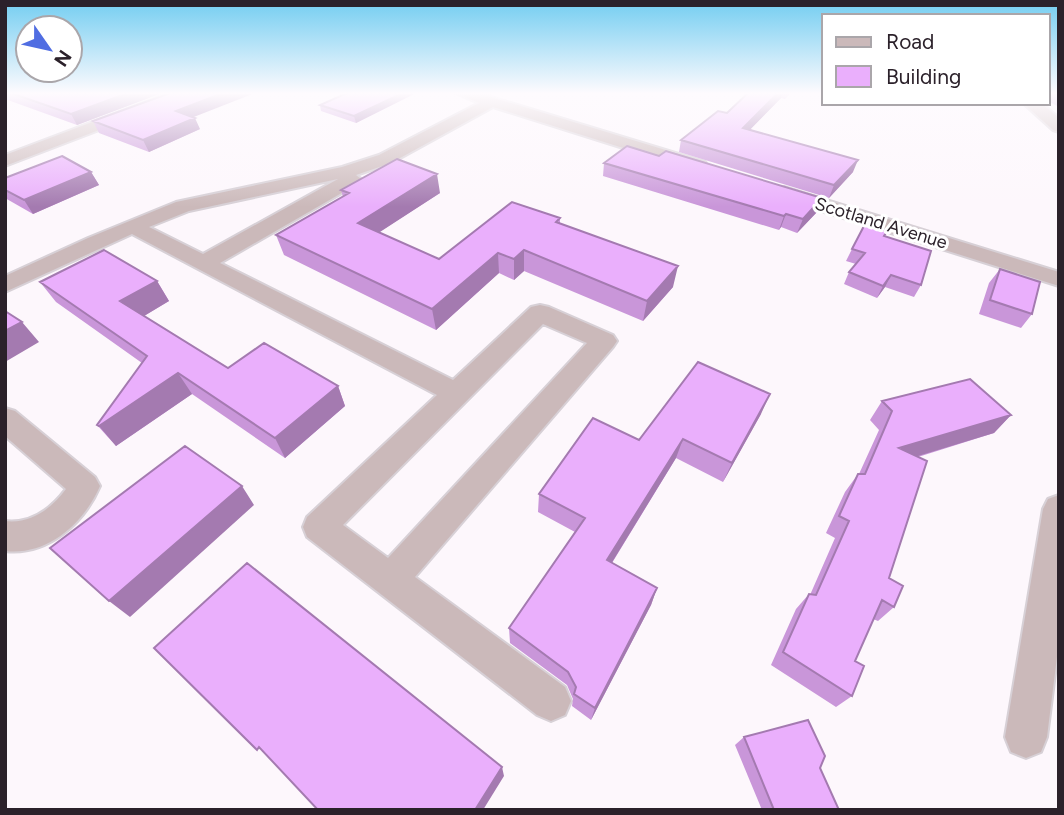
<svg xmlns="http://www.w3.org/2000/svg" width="1064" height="815" viewBox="0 0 1064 815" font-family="Figtree,sans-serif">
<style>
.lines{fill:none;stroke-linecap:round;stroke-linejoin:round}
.minor-casing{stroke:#d7d0d6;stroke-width:4}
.minor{fill:#cbb9ba;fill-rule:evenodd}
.wall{fill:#c996d9}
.shaded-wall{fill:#a47ab0}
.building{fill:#eaaffc;stroke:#a47ab0;stroke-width:2}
.labels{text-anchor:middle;stroke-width:6;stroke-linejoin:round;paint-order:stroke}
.far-street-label{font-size:18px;fill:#2b212a;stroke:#fff}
</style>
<rect width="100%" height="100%" fill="#fdf7fc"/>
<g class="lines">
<g class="minor-casing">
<path id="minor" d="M169,93h22l-3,3 -183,70v-11z
M455,93h23l227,69 3,4 -3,4h-12l-200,-63 -102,56 -35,12 5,4 -2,4 -139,80 233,117 78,-73 9,-2 9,2 64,28 4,6 -4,6 -198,230 150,110 6,14 -6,14 -14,6 -14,-6 -230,-178 -4,-10 4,-10 130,-122 -305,-161 -127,58v-16l83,-38 88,-36 166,-35 37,-12 100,-52zM338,179l-135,75 -54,-27 40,-16zM543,324l44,19 -199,215 -45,-33z
M1023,103h18l18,15v14l-6,-2z
M784,187l275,85v14l-282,-89 -3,-4z
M5,408l10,3 80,66 5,9c-16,37 -52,70 -95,65v-30c26,3 46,-12 61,-32l-61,-53z
M1059,495v146l-12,96 -6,15 -15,6 -15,-6 -6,-15 38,-228 5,-10z"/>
</g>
<use href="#minor" class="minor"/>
</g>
<path class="wall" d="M5,93h157l-85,32 -72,-26z
M347,93h69l-60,30 -35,-12 -1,-6z
M748,93h43l-6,6 -4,-1 -31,31 103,43 -24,26 -150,-46 2,-12 46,-27z
M1048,93h11v14l-11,-6z
M93,121l107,8 -51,23 -50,-19z
M659,156l163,42 -5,14 -20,21 -16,-6 -2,3 -176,-54 1,-13z
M91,172l8,13 -66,29 -28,-16v-20z
M341,190l99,3 -61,39 60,27 121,-41v5l113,64 -30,34 -119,-50 -10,9 -15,-7 -63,57 -152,-75 -8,-20 67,-38z
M885,236l36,49 -7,12 -29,-10 -8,11 -33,-14 5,-12 7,-8 -10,-3 6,-12z
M1000,269l32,45 -11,14 -42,-14 10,-31z
M157,281l12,20 -25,15 84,52 110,18 7,20 -60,52 -93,-64 -76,52 -19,-21 45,-62 -86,-61 -16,-20z
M882,401l129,14 -17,18 -76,24 -29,121 5,29 -16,14 -5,-2 -18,42 -3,35 -16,11 -65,-42 25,-56 13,-15 1,1 25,-57 -9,-5 19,-41 13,-18h1l20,-44 -9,-10z
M761,414l-38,68 -47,-24 -64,105 45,25 -6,17 -60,115 -19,-14 1,-7 -6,-14 -57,-42 -1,-15 66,-96 -37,-20 1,-18 100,-54z
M744,737l95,73h-77l-27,-65z"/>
<path class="shaded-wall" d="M128,93h34l-85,32 -6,-11z
M223,93h32l-74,29 -5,-11z
M403,93h13l-60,30 -2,-7z
M778,93h4l-1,5 -41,42 3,-12z
M195,118l5,11 -51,23 -6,-12z
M858,160l-5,12 -24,26 5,-13z
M91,172l8,13 -66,29 -9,-14z
M437,174l3,19 -77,50 -5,-20z
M822,198l-5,14 -20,21 6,-14z
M786,214l-5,13 -2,3 5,-14z
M524,250v21l-10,9v-21z
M498,253l1,20 -63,57 -4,-21z
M678,266l-5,21 -30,34 4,-20z
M891,275l-6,12 -8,11 6,-12z
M157,281l12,20 -35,21 -14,-21z
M22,322l17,20 -34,20v-31z
M178,373l14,21 -76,52 -17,-20z
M338,386l7,20 -60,52 -10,-20z
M770,394l-9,20 -38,68 9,-19z
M1011,415l-17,18 -109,33 14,-18z
M683,439l-7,19 -73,119 4,-17z
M242,486l12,19 -124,112 -21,-16z
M657,588l-6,17 -60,115 4,-12z
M502,767l2,9 -21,34h-8z"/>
<path class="building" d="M11,93h117l-57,21z
M170,93h53l-47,18 19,7 -52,22 -50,-19z
M347,93h56l-49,23 -34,-11z
M748,93h30l-35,35 115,32 -24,25 -153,-45 37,-29 9,2z
M627,146l32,10 7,-5 156,47 -19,21 -17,-5 -2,2 -180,-53z
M62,156l29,16 -67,28 -19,-10v-12z
M397,159l40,15 -79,49 81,36 73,-57 48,16 -4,4 122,44 -31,35 -123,-51 -10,9 -16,-6 -66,56 -156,-74 73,-42 -8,-3z
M865,224l22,7 -3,5 47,15 -10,34 -30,-10 -8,11 -34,-14 16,-19 -13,-4z
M104,250l53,31 -37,20 108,67 36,-25 74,43 -63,52 -97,-65 -79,53 -2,-1 50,-69 -107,-74z
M1000,269l40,13 -8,32 -42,-14z
M5,311l17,11 -17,9z
M698,362l72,32 -38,69 -49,-24 -76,121 50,28 -62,120 -21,-14 2,-7 -8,-15 -59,-44 76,-110 -46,-24 54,-76 46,22z
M970,379l41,36 -112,33 28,13 -38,117 14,8 -9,21 -12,-7 -27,61 9,5 -12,30 -69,-44 26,-58 7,1 33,-74 -10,-5 19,-42h7l27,-63 -10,-10z
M185,446l57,40 -133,115 -59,-53z
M247,563l255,204 -27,43h-157l-59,-63 -2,3 -103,-102z
M808,720l17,36 -5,12 19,42h-65l-30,-73z"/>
<linearGradient id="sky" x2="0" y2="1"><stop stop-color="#73cdf1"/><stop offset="0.45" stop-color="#fefbfe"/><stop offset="1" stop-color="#fefbfe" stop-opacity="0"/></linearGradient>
<rect width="1064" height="207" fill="url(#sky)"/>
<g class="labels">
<g class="far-street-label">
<text transform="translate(881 223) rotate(17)" y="6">Scotland Avenue</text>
</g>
</g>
<rect width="1064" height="815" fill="none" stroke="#2b212a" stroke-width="14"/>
<rect x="822" y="14" width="228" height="91" fill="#ffffff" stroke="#aaa6aa" stroke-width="2"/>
<rect x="836" y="37" width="35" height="10" fill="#cbb9ba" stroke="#aaa6aa" stroke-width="2"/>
<text x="886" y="49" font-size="21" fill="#2b212a">Road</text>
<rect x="836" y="66" width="35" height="21" fill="#eaaffc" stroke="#aaa6aa" stroke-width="2"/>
<text x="886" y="84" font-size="21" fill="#2b212a">Building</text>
<g transform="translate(49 49) rotate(124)"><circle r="33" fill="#ffffff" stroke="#aaa6aa" stroke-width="2"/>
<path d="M0-5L12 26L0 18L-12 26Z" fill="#506de2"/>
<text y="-10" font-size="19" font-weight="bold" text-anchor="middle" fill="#2b212a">N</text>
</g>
</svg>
